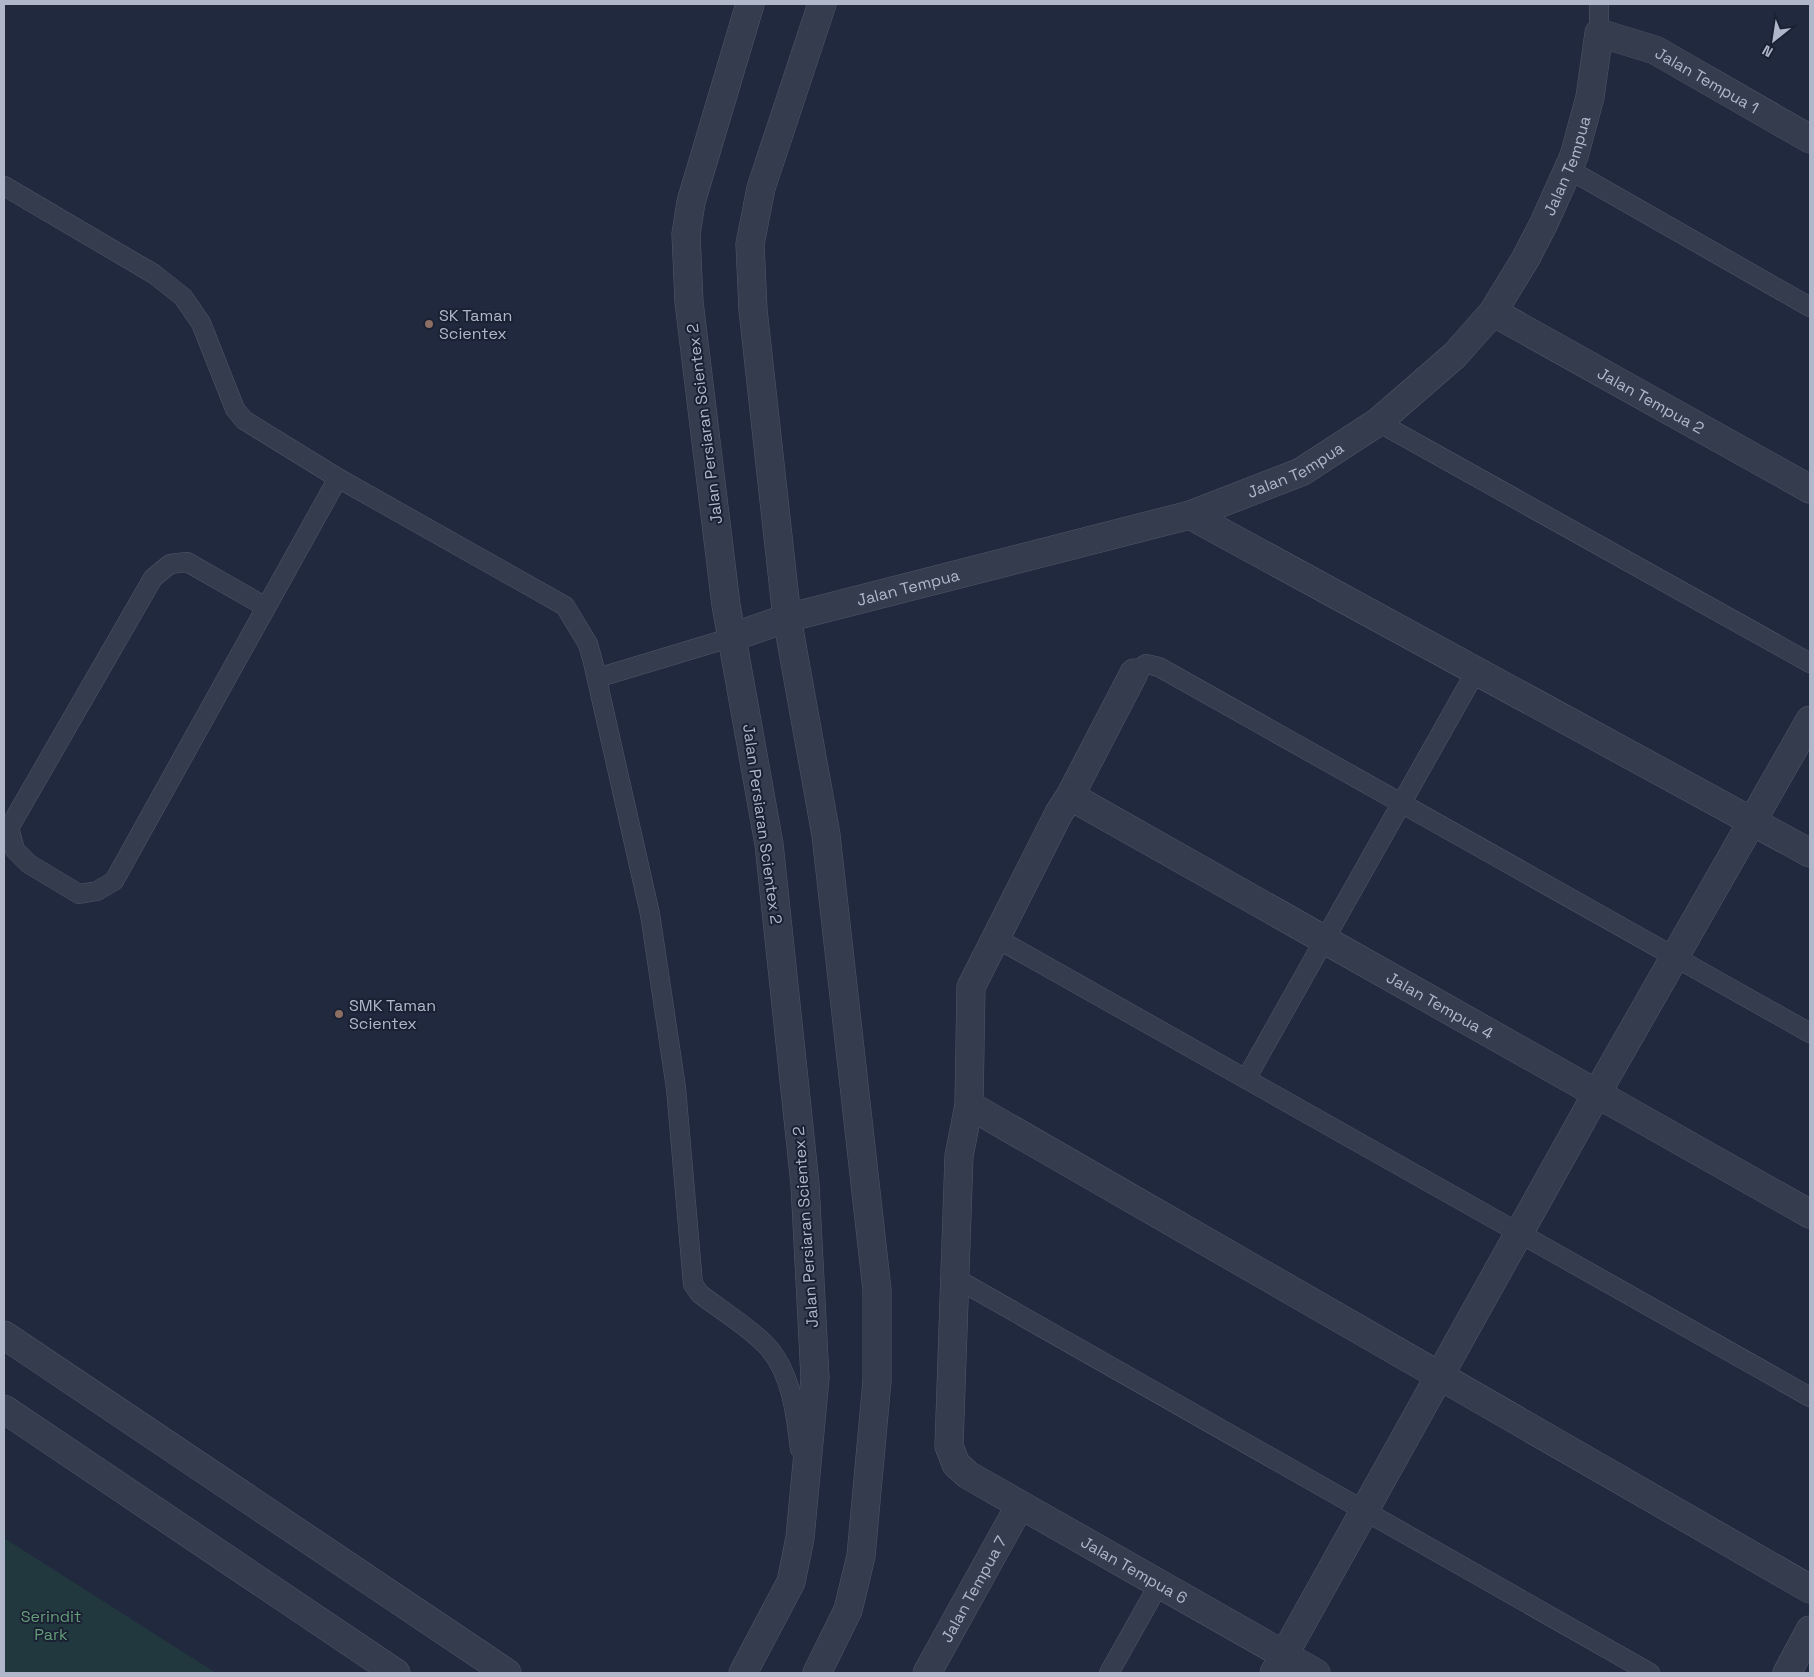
<svg xmlns="http://www.w3.org/2000/svg" width="1814" height="1677" viewBox="0 0 1814 1677" font-family="'Space Grotesk',sans-serif">
<style>
.green{fill:#22383f}
.lines{fill:none;stroke-linecap:round;stroke-linejoin:round}
.service-casing{stroke:#505769;stroke-width:20}
.minor-casing{stroke:#505769;stroke-width:29}
.tertiary-casing{stroke:#505769;stroke-width:29}
.service{stroke:#343c4e;stroke-width:19}
.minor{stroke:#343c4e;stroke-width:28}
.tertiary{stroke:#343c4e;stroke-width:28}
.education-dot{fill:#8d6e63;stroke:#1a2133;stroke-width:2}
.labels{text-anchor:middle;stroke-width:4;stroke-linejoin:round;paint-order:stroke}
.street-label{font-size:16px;fill:#b0b7ca;stroke:#1a2133}
.poi-label{font-size:16px;fill:#b0b7ca;stroke:#1a2133;text-anchor:start}
.park-label{font-size:16px;fill:#649d78;stroke:#1a2133}
</style>
<rect width="100%" height="100%" fill="#20293e"/>
<path class="green" d="M4,1538l212,135h-212z"/>
<g class="lines">
<g class="service-casing">
<path id="service" d="M1599,33v-29
M1568,169l242,138
M4,186l150,88 29,23 18,26 34,86 9,11 94,58 227,128 23,38 5,18 57,252 26,174 17,196 7,10c21,16 46,31 65,50 26,26 31,70 35,105
M1378,422l432,241
M266,607l-79,-45 -17,2 -17,14 -144,250 6,22 14,14 50,30 18,-3 17,-10 224,-403
M1134,673l12,-9 13,3 651,366
M597,678l136,-41
M996,938l814,459
M1246,1079l230,-408
M955,1278l695,395
M1109,1673l50,-89"/>
</g>
<g class="minor-casing">
<g id="minor">
<path id="s1" d="M1493,312l317,177"/>
<path d="M1190,515l620,338"/>
<path id="s2" d="M733,637l54,-19 403,-103 111,-43 77,-50 77,-67 38,-43 33,-54 18,-35 30,-67 16,-59 9,-64 56,17 155,89"/>
<path id="s3" d="M1134,673l-64,123 -11,17 -88,174 -2,118 -10,51 -10,290 7,18 12,11 348,198"/>
<path id="s4" d="M1070,796l740,418"/>
<path d="M969,1105l841,484"/>
<path id="s5" d="M927,1673l93,-168"/>
<path d="M1274,1673l323,-580 213,-373"/>
<path d="M1787,1673l23,-43"/>
</g>
</g>
<g class="tertiary-casing">
<path id="tertiary" d="M4,1335l503,338
M4,1409l392,264
M743,1673l48,-91 9,-44 15,-160 -10,-194 -36,-340 -43,-239 -37,-303 -3,-68 5,-32 59,-198
M817,1673l31,-63 13,-54 16,-175v-91l-51,-455 -39,-217 -34,-308 -3,-66 11,-56 61,-184"/>
</g>
<use href="#service" class="service"/>
<use href="#minor" class="minor"/>
<use href="#tertiary" class="tertiary"/>
</g>
<g class="education-dot">
<circle cx="429" cy="324" r="5"/>
<circle cx="339" cy="1014" r="5"/>
</g>
<g class="labels">
<g class="street-label">
<text dy="6" stroke="none"><textPath href="#s2" startOffset="1264">Jalan Tempua 1</textPath></text>
<text dy="6" stroke="none"><textPath href="#s2" startOffset="1008">Jalan Tempua</textPath></text>
<text dy="6" stroke="none"><textPath href="#s1" startOffset="181">Jalan Tempua 2</textPath></text>
<text transform="translate(704 424) rotate(-97)" y="6">Jalan Persiaran Scientex 2</text>
<text dy="6" stroke="none"><textPath href="#s2" startOffset="588">Jalan Tempua</textPath></text>
<text dy="6" stroke="none"><textPath href="#s2" startOffset="182">Jalan Tempua</textPath></text>
<text transform="translate(763 824) rotate(82)" y="6">Jalan Persiaran Scientex 2</text>
<text dy="6" stroke="none"><textPath href="#s4" startOffset="425">Jalan Tempua 4</textPath></text>
<text transform="translate(805 1227) rotate(-94)" y="6">Jalan Persiaran Scientex 2</text>
<text dy="6" stroke="none"><textPath href="#s3" startOffset="1041">Jalan Tempua 6</textPath></text>
<text dy="6" stroke="none"><textPath href="#s5" startOffset="96">Jalan Tempua 7</textPath></text>
</g>
<g class="poi-label">
<text x="439" y="321">SK Taman<tspan x="439" dy="18">Scientex</tspan></text>
<text x="349" y="1011">SMK Taman<tspan x="349" dy="18">Scientex</tspan></text>
</g>
<g class="park-label">
<text x="51" y="1622">Serindit<tspan x="51" dy="18">Park</tspan></text>
</g>
</g>
<rect width="1814" height="1677" fill="none" stroke="#b0b7ca" stroke-width="10"/>
<g transform="translate(1774 40) rotate(210)" stroke="#1a2133" stroke-width="4" paint-order="stroke">
<path d="M0-4L9 19L0 12L-9 19Z" fill="#b0b7ca"/>
<text y="-8" font-size="14" font-weight="bold" text-anchor="middle" fill="#b0b7ca">N</text>
</g>
</svg>
